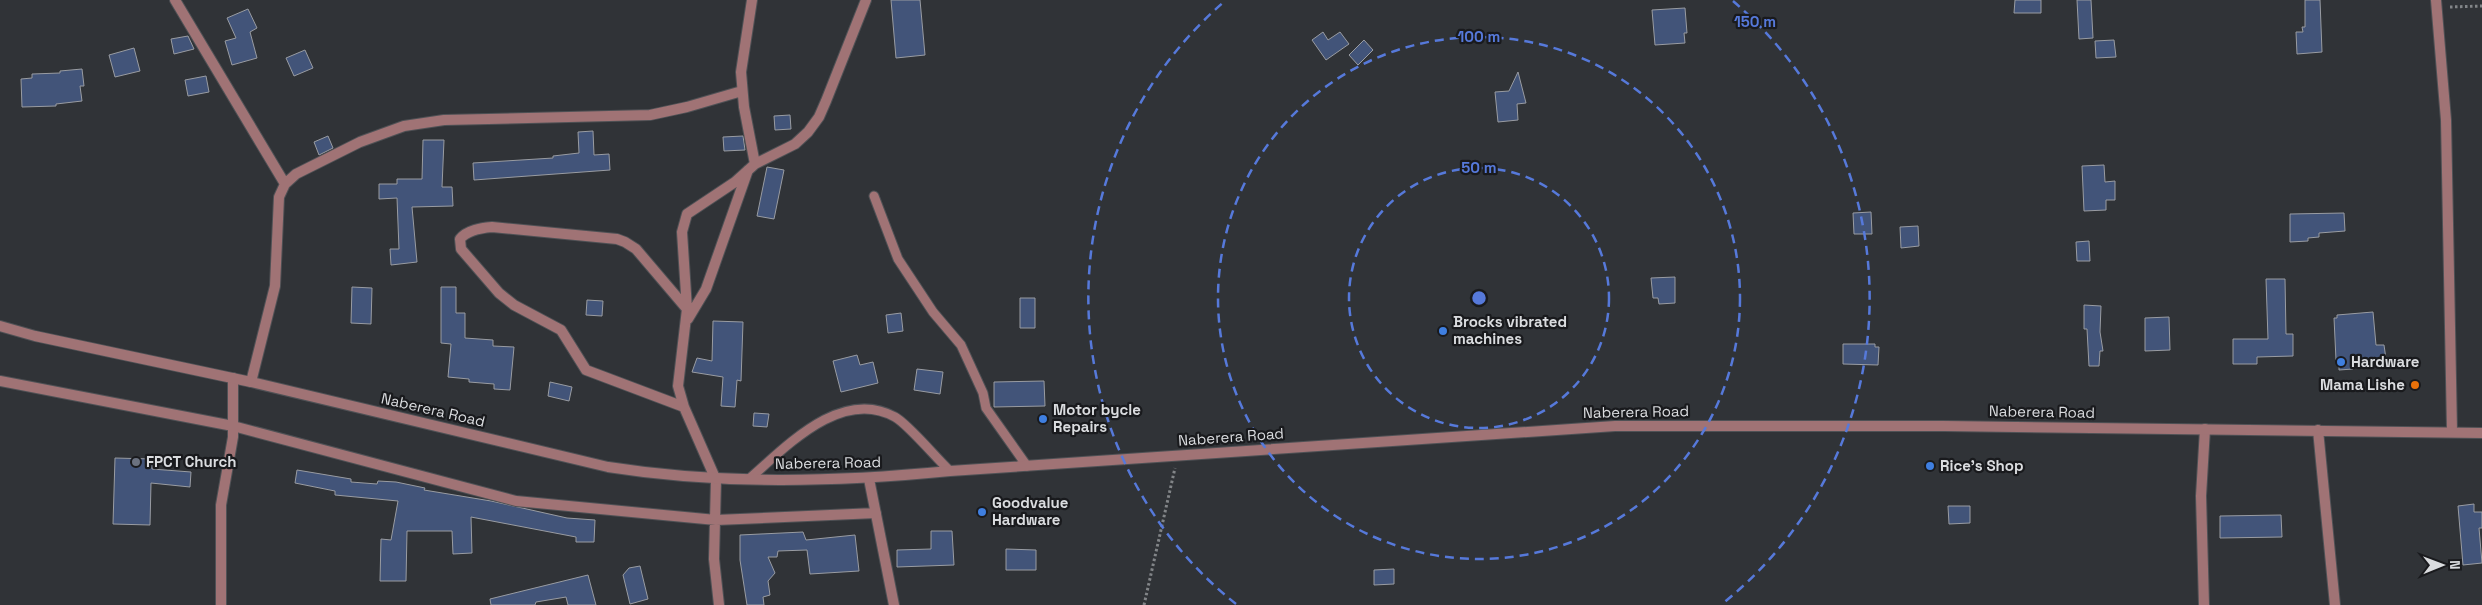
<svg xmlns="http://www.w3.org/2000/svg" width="2482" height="605" viewBox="0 0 2482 605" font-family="'Space Grotesk',sans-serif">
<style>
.building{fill:#425479;stroke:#999ca2}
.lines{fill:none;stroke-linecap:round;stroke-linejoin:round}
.service-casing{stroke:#4f5155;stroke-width:11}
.minor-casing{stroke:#4f5155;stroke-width:12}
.tertiary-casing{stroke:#4f5155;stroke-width:12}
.path{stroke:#828588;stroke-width:3;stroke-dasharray:2.5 2.5;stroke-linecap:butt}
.service{stroke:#a07375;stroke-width:9}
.minor{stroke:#a07375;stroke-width:10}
.tertiary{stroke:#a07375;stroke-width:10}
.ring{fill:none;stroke:#5679da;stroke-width:2.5;stroke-dasharray:9 6}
.shop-dot{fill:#3f7fe0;stroke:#191a1d;stroke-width:2}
.food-dot{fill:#e8710a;stroke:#191a1d;stroke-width:2}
.worship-dot{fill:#6b7280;stroke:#191a1d;stroke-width:2}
.labels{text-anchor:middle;stroke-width:4.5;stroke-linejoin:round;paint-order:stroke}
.poi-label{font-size:15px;font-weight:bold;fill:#dadcdf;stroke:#191a1d;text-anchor:start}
.street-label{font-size:15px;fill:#dadcdf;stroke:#191a1d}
.centre{fill:#5679da;stroke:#191a1d;stroke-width:2.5}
.ring-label{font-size:15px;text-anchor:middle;font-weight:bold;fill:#5679da;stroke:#191a1d;stroke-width:4.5;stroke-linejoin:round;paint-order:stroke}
</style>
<rect width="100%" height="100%" fill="#303337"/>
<path class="building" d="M891,0h29l5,55 -29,3z
M2015,0h26v13h-27z
M2077,0h14l2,38 -14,1z
M2305,0h15l2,52 -25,2 -1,-22h7l-1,-5h3z
M1685,8l2,25h-3l1,10 -30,2 -3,-35z
M248,9l9,19 -7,4 7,26 -25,7 -7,-24 11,-3 -9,-20z
M1323,32l5,8 12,-8 9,12 -23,16 -14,-20z
M188,36l6,13 -20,5 -3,-15z
M1364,40l9,10 -15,15 -9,-10z
M2114,40l2,17 -20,1 -1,-17z
M134,48l6,23 -25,6 -6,-22z
M305,50l8,18 -19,8 -8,-18z
M82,69l2,17h-4l2,15 -26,3v2l-34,1 -1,-28 11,-1v-4l28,-1v-2z
M1518,72l8,31 -9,1 1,16 -20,2 -3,-30 14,-1z
M206,76l3,16 -21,4 -3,-16z
M790,115l1,14 -16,1 -1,-14z
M593,131l1,24 15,-1 1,16 -136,10 -1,-17 80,-5v-2l26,-3 -1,-21z
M328,136l5,12 -14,7 -5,-13z
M743,136l2,14 -21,1 -1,-14z
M423,140h21l-2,47h10l1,19 -41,1 5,55 -26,3 -1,-16h9l-2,-51 -18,1v-15h18v-5h25z
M2104,165l1,17 10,-1v19h-9v10l-22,1 -2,-45z
M767,167l17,3 -10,49 -17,-3z
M1871,212l1,22h-18l-1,-21z
M2344,213l1,18 -26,2v4l-11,1v3l-18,1v-28z
M1918,226l1,20 -18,2 -1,-21z
M2089,241l1,20h-13l-1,-19z
M1675,277v26l-16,1 -1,-6h-5l-2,-20z
M2266,279h19l1,55h7v22l-36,1v7h-24v-25h35z
M352,287l20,1 -1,36 -20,-1z
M441,287h15v26h9v25l28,2v6l21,1 -4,43 -16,-1v-5l-25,-2v-3l-21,-2 3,-33 -10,-1z
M1020,298h15v30h-15z
M587,300l16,1 -1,15 -16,-1z
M2084,305l17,1 -1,26 3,19h-3l-1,15h-10l-2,-37h-3z
M2373,312l3,33h8l2,14 -34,3 1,7 -14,1v-10h-3l-2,-42h3v-3z
M901,313l2,18 -15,2 -2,-18z
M2169,317l1,33 -25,1v-33z
M713,321l30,1 -2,59 -4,-1 -2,27 -14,-1 2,-29 -31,-5 5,-14 15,3z
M1843,344h32v3h4l-1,18 -35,-1z
M857,355l3,10 13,-3 5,21 -37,9 -8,-31z
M917,369l26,3 -3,22 -26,-4z
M1044,381l1,25 -51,1v-25z
M550,382l22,5 -3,14 -21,-5z
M754,413l15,1 -2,13 -14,-1z
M115,458l37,1v10l39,3 -1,15 -39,-4 -1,42 -37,-1z
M297,470l54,9v3l26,2 1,-3 18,1 29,6 -1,2 67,11 76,17 28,2 -1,22h-18v-5l-105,-20 1,36 -19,1 -1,-23h-45l-1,50h-26l1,-42 10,1 7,-39 -63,-6v-4l-40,-8z
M2474,504v8h8v16h-3l3,35 -19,2 -5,-59z
M1948,506h22v17l-21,1z
M2281,515l1,22 -62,1v-22z
M931,531h21l2,34 -57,2v-17l34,-1z
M803,532l3,8 49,-5 4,36 -49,3 -3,-24 -29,1 -1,6h-9l7,16 -7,8 2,14 -7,2 1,8h-17l-7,-45v-25z
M1006,549l30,1v20h-30z
M640,566l8,33 -18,5 -7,-29 6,-7z
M1394,569v15l-20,1v-15z
M588,575l8,30h-28l-2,-8 -30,5 -1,3h-44l-1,-6z"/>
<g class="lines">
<g class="service-casing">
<path id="service" d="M874,196l24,63 35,53 28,33 22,48 3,15 41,58
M749,479c37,-32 92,-92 146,-62 13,7 42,42 55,54"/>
</g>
<g class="minor-casing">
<path id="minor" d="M175,0l110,184
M752,0l-11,72 3,35 11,57
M2436,0l10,120 6,311
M688,319l18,-30 42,-119
M0,381l233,45 283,75 200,19 160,-7
M251,382l24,-96 4,-89 6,-13 11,-10 64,-32 44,-16 40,-6 206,-5 37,-8 55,-16
M684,407l-98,-37 -25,-40 -47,-25 -15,-12 -38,-44 -1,-10c7,-9 21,-11 32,-12l125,12 8,3 11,7 51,60
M2318,430l17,175
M869,479l25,126
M221,605v-100l12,-68v-59
M719,605l-5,-46 2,-79 -32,-73 -6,-21 9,-77 -5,-77 5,-18 48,-32 20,-18 40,-20 13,-12 11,-15 7,-16 40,-101
M2204,605l-3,-109 4,-67"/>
</g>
<g class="tertiary-casing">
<path id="tertiary" d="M0,326l35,10 216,46 357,85c114,18 228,15 342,4l665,-45h329l538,7"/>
</g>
<path class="path" d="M2450,7l32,-1
M1144,605l31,-137"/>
<use href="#service" class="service"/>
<use href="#minor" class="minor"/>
<use href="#tertiary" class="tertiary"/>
</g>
<g class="ring">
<circle cx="1479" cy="298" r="130"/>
<circle cx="1479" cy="298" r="261"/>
<path d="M1236 604A391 391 0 0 1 1225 1M1733 1A391 391 0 0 1 1722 604"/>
</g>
<g class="shop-dot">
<circle cx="1443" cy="331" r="5"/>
<circle cx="2341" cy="362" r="5"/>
<circle cx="1043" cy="419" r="5"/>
<circle cx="1930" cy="466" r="5"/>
<circle cx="982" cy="512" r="5"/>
</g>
<circle class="food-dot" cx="2415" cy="385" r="5"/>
<circle class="worship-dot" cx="136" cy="462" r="5"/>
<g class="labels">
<g class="poi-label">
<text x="1453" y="327">Brocks vibrated<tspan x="1453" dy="17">machines</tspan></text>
<text x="2351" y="367">Hardware</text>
<text x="2405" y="390" text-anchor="end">Mama Lishe</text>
<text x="1053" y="415">Motor bycle<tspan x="1053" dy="17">Repairs</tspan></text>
<text x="146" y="467">FPCT Church</text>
<text x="1940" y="471">Rice's Shop</text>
<text x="992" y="508">Goodvalue<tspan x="992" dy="17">Hardware</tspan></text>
</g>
<g class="street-label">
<text transform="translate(433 410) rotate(13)" y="5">Naberera Road</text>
<text transform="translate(1636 412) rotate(-1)" y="5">Naberera Road</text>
<text transform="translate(2042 412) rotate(1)" y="5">Naberera Road</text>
<text transform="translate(1231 437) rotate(-4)" y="5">Naberera Road</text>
<text transform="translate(828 463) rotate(-1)" y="5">Naberera Road</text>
</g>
</g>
<circle cx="1479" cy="298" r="8" class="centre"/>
<g class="ring-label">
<text x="1755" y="27">150 m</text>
<text x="1479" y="42">100 m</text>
<text x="1479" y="173">50 m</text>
</g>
<g transform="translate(2442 565) rotate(89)" stroke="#191a1d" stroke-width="4" paint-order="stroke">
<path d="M0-4L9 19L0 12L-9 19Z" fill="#dadcdf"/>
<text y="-8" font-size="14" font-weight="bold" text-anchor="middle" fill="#dadcdf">N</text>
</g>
</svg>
